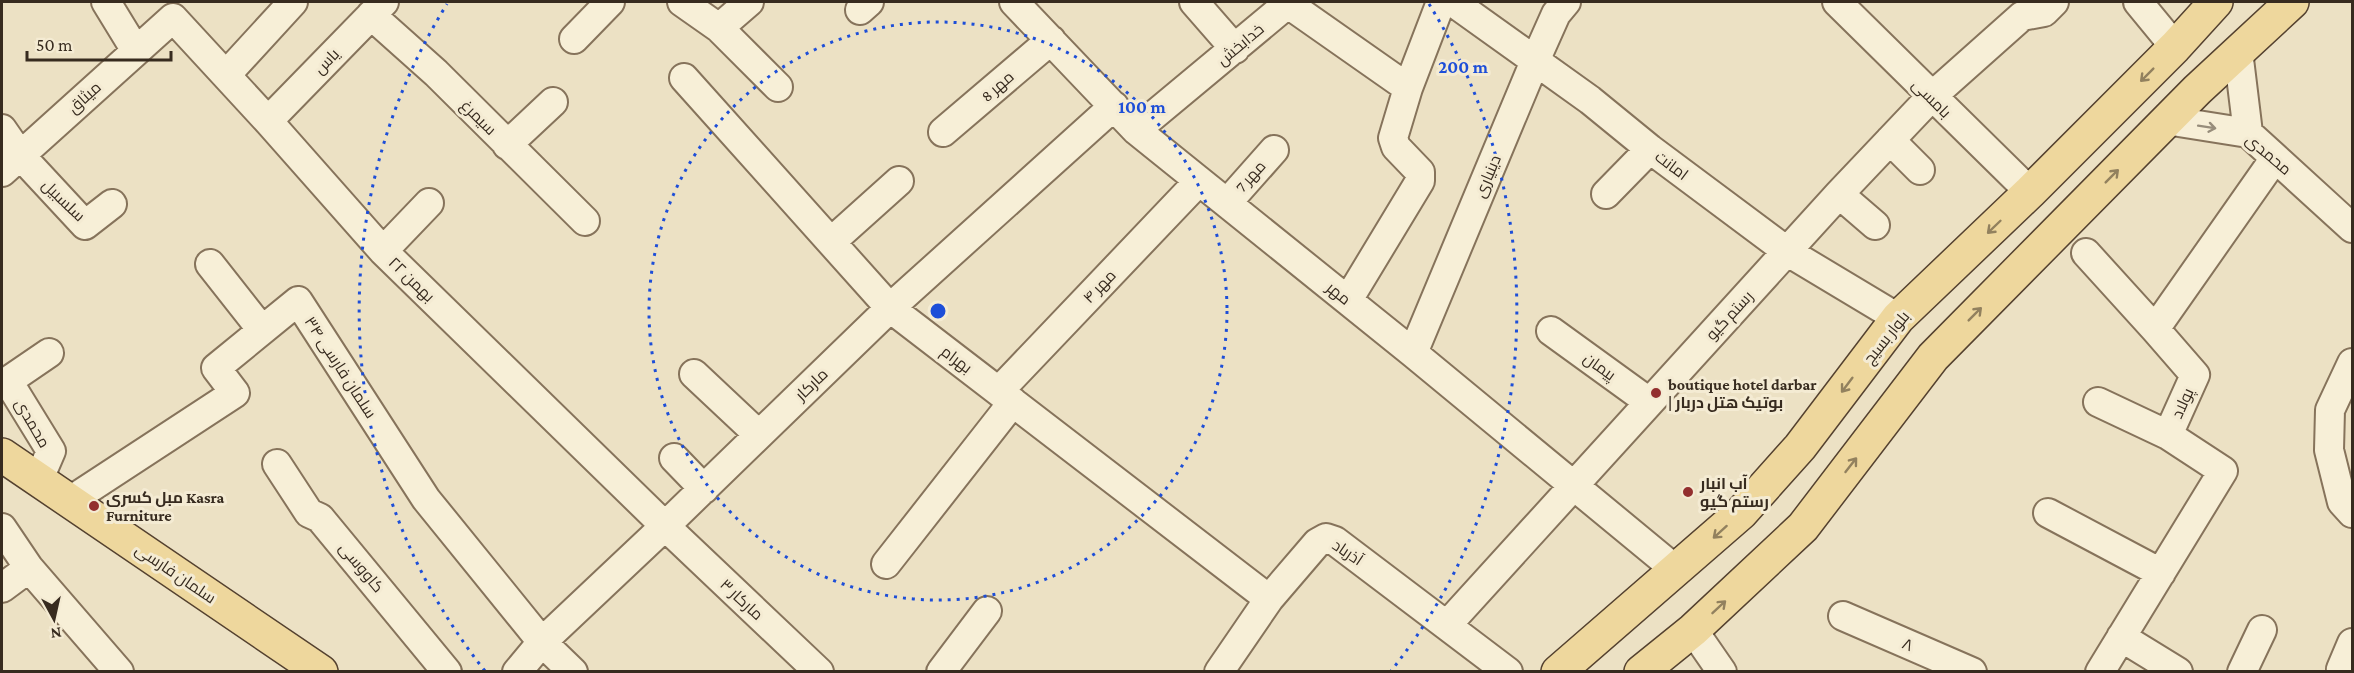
<svg xmlns="http://www.w3.org/2000/svg" width="2354" height="673" viewBox="0 0 2354 673" font-family="'Crimson Pro',Cairo,serif">
<style>
.lines{fill:none;stroke-linecap:round;stroke-linejoin:round}
.minor-casing{stroke:#86735b;stroke-width:32}
.major-casing{stroke:#54412f;stroke-width:36}
.minor{stroke:#f7efd7;stroke-width:28}
.major{stroke:#eed79d;stroke-width:33}
.oneway{stroke:#92815e}
.oneway2{stroke:#978d7b}
.ring{fill:none;stroke:#1d4ed8;stroke-width:3;stroke-dasharray:3 6}
.poi-dot{fill:#932f2e;stroke:#f4ebd3;stroke-width:2}
.labels{text-anchor:middle;stroke-width:6;stroke-linejoin:round;paint-order:stroke}
.street-label{font-size:16px;fill:#372b1f;stroke:#f4ebd3}
.poi-label{font-size:16px;font-weight:bold;fill:#372b1f;stroke:#f4ebd3;text-anchor:start}
.centre{fill:#1d4ed8;stroke:#f4ebd3;stroke-width:3}
.ring-label{font-size:18px;text-anchor:middle;font-weight:bold;fill:#1d4ed8;stroke:#f4ebd3;stroke-width:6;stroke-linejoin:round;paint-order:stroke}
</style>
<rect width="100%" height="100%" fill="#ece1c4"/>
<g class="lines">
<g class="minor-casing">
<path id="minor" d="M106,2l30,49
M682,2l37,26 59,59
M1014,2l122,128 277,223 263,217
M1194,2l41,47
M1453,2l137,98 60,49 138,103 110,66
M1837,2l193,190
M2138,2l37,45
M860,10l9,-8
M371,15l65,58 149,148
M2022,16l22,-4 10,-10
M719,28l30,-26
M574,39l36,-37
M2238,51l10,82
M226,75l67,-73
M684,78l206,230 379,291
M2166,120l82,13 104,95
M268,121l116,-119
M2,129l18,26 65,70 27,-21
M1136,130l149,-124h6l117,82
M943,132l108,-92
M1890,140l30,30
M507,145l46,-43
M2,172l171,-154 95,103 115,130 282,275 154,146
M1606,194l44,-45
M1839,194l36,31
M1227,203l47,-53
M831,242l68,-61
M383,251l46,-48
M2086,253l69,76
M210,264l52,66
M1348,300l72,-119v-9l-24,-25 -3,-9 15,-50 33,-86
M1551,331l98,71
M1413,353l122,-292 21,-47 10,-12
M2352,363l-22,47 -1,40 13,52 10,11
M694,374l65,61
M999,391l200,-210
M2098,402l70,33
M674,458l30,31
M277,464l32,49 11,5 127,154
M39,479l12,-28 -43,-70 41,-28
M70,501l165,-108 -19,-25 82,-67 128,198 116,143 31,30
M2048,513l113,60
M2,528l27,40 90,104
M886,564l127,-162
M2,588l27,-20
M1843,616l129,56
M1447,625l392,-431 92,-97 91,-81
M1693,630l29,42
M2121,637l57,35
M517,672l25,-30 123,-116 225,-218 224,-202
M941,672l46,-61
M1219,672l50,-73 48,-56 9,-5 9,3 173,131
M2100,672l123,-201 -55,-36 27,-60 -40,-46 120,-171
M2242,672l20,-42
M2344,672l-3,-3 11,-26"/>
</g>
<g class="major-casing">
<path id="major" d="M2,455l319,217
M1558,672l183,-159 59,-66 98,-129 132,-126 145,-145 41,-45
M1641,672l52,-42 110,-103 130,-170 264,-267 95,-88"/>
</g>
<use href="#minor" class="minor"/>
<use href="#major" class="major"/>
</g>
<defs><path id="oneway-shaft" d="M-6 0H5M1.5-3L5.5 0L1.5 3" fill="none" stroke-width="1.6" stroke-linecap="round" stroke-linejoin="round" transform="scale(1.5)"/></defs>
<g class="oneway">
<use href="#oneway-shaft" transform="translate(2147 75) rotate(135)"/>
<use href="#oneway-shaft" transform="translate(2112 176) rotate(-45)"/>
<use href="#oneway-shaft" transform="translate(1994 227) rotate(136)"/>
<use href="#oneway-shaft" transform="translate(1975 314) rotate(-45)"/>
<use href="#oneway-shaft" transform="translate(1847 385) rotate(127)"/>
<use href="#oneway-shaft" transform="translate(1851 465) rotate(-52)"/>
<use href="#oneway-shaft" transform="translate(1720 532) rotate(138)"/>
<use href="#oneway-shaft" transform="translate(1719 607) rotate(-43)"/>
</g>
<use class="oneway2" href="#oneway-shaft" transform="translate(2207 127) rotate(9)"/>
<g class="ring">
<circle cx="938" cy="311" r="289"/>
<path d="M485 671A579 579 0 0 1 447 4M1429 4A579 579 0 0 1 1391 671"/>
</g>
<g class="poi-dot">
<circle cx="1656" cy="393" r="6"/>
<circle cx="1688" cy="492" r="6"/>
<circle cx="94" cy="506" r="6"/>
</g>
<g class="labels">
<g class="street-label">
<text transform="translate(1240 44) rotate(-40)" y="6">خدابخش</text>
<text transform="translate(326 61) rotate(-46)" y="6">یاس</text>
<text transform="translate(997 86) rotate(-41)" y="6">مهر 8</text>
<text transform="translate(84 97) rotate(-42)" y="6">میثاق</text>
<text transform="translate(1932 98) rotate(45)" y="6">بامسی</text>
<text transform="translate(479 117) rotate(45)" y="6">سیمرغ</text>
<text transform="translate(2269 154) rotate(40)" y="6">محمدی</text>
<text transform="translate(1672 165) rotate(37)" y="6">امانت</text>
<text transform="translate(1250 176) rotate(-48)" y="6">مهر 7</text>
<text transform="translate(1487 176) rotate(-67)" y="6">دینیاری</text>
<text transform="translate(64 200) rotate(44)" y="6">سلسبیل</text>
<text transform="translate(412 279) rotate(44)" y="6">۲۲ بهمن</text>
<text transform="translate(1099 286) rotate(-46)" y="6">مهر ۴</text>
<text transform="translate(1339 293) rotate(39)" y="6">مهر</text>
<text transform="translate(1729 315) rotate(-47)" y="6">رستم گیو</text>
<text transform="translate(1886 337) rotate(-51)" y="6">بلوار بسیج</text>
<text transform="translate(957 359) rotate(37)" y="6">بهرام</text>
<text transform="translate(1600 366) rotate(36)" y="6">پیمان</text>
<text transform="translate(341 367) rotate(57)" y="6">سلمان فارسی ۳۴</text>
<text transform="translate(811 384) rotate(-44)" y="6">مارکار</text>
<text transform="translate(2182 403) rotate(-66)" y="6">پولاد</text>
<text transform="translate(33 423) rotate(60)" y="6">محمدی</text>
<text transform="translate(1348 552) rotate(34)" y="6">آذرباد</text>
<text transform="translate(362 567) rotate(50)" y="6">کاووسی</text>
<text transform="translate(176 573) rotate(34)" y="6">سلمان فارسی</text>
<text transform="translate(742 599) rotate(43)" y="6">مارکار ۳</text>
<text transform="translate(1908 644) rotate(23)" y="6">۸</text>
</g>
<g class="poi-label">
<text x="1668" y="390">boutique hotel darbar<tspan x="1668" dy="18">| بوتیک هتل دربار</tspan></text>
<text x="1700" y="489">آب انبار<tspan x="1700" dy="18">رستم گیو</tspan></text>
<text x="106" y="503">مبل کسری Kasra<tspan x="106" dy="18">Furniture</tspan></text>
</g>
</g>
<circle cx="938" cy="311" r="9" class="centre"/>
<g class="ring-label">
<text x="1463" y="73">200 m</text>
<text x="1142" y="113">100 m</text>
</g>
<rect width="2354" height="673" fill="none" stroke="#372b1f" stroke-width="6"/>
<g transform="translate(54 619) rotate(172)" stroke="#f4ebd3" stroke-width="4.5" paint-order="stroke">
<path d="M0-4.5L10 22L0 15L-10 22Z" fill="#372b1f"/>
<text y="-9" font-size="16" font-weight="bold" text-anchor="middle" fill="#372b1f">N</text>
</g>
<path d="M27 51v9h144v-9" fill="none" stroke="#372b1f" stroke-width="3"/>
<text x="36" y="51" font-size="18" fill="#372b1f" stroke="#f4ebd3" stroke-width="4.5" paint-order="stroke">50 m</text>
</svg>
